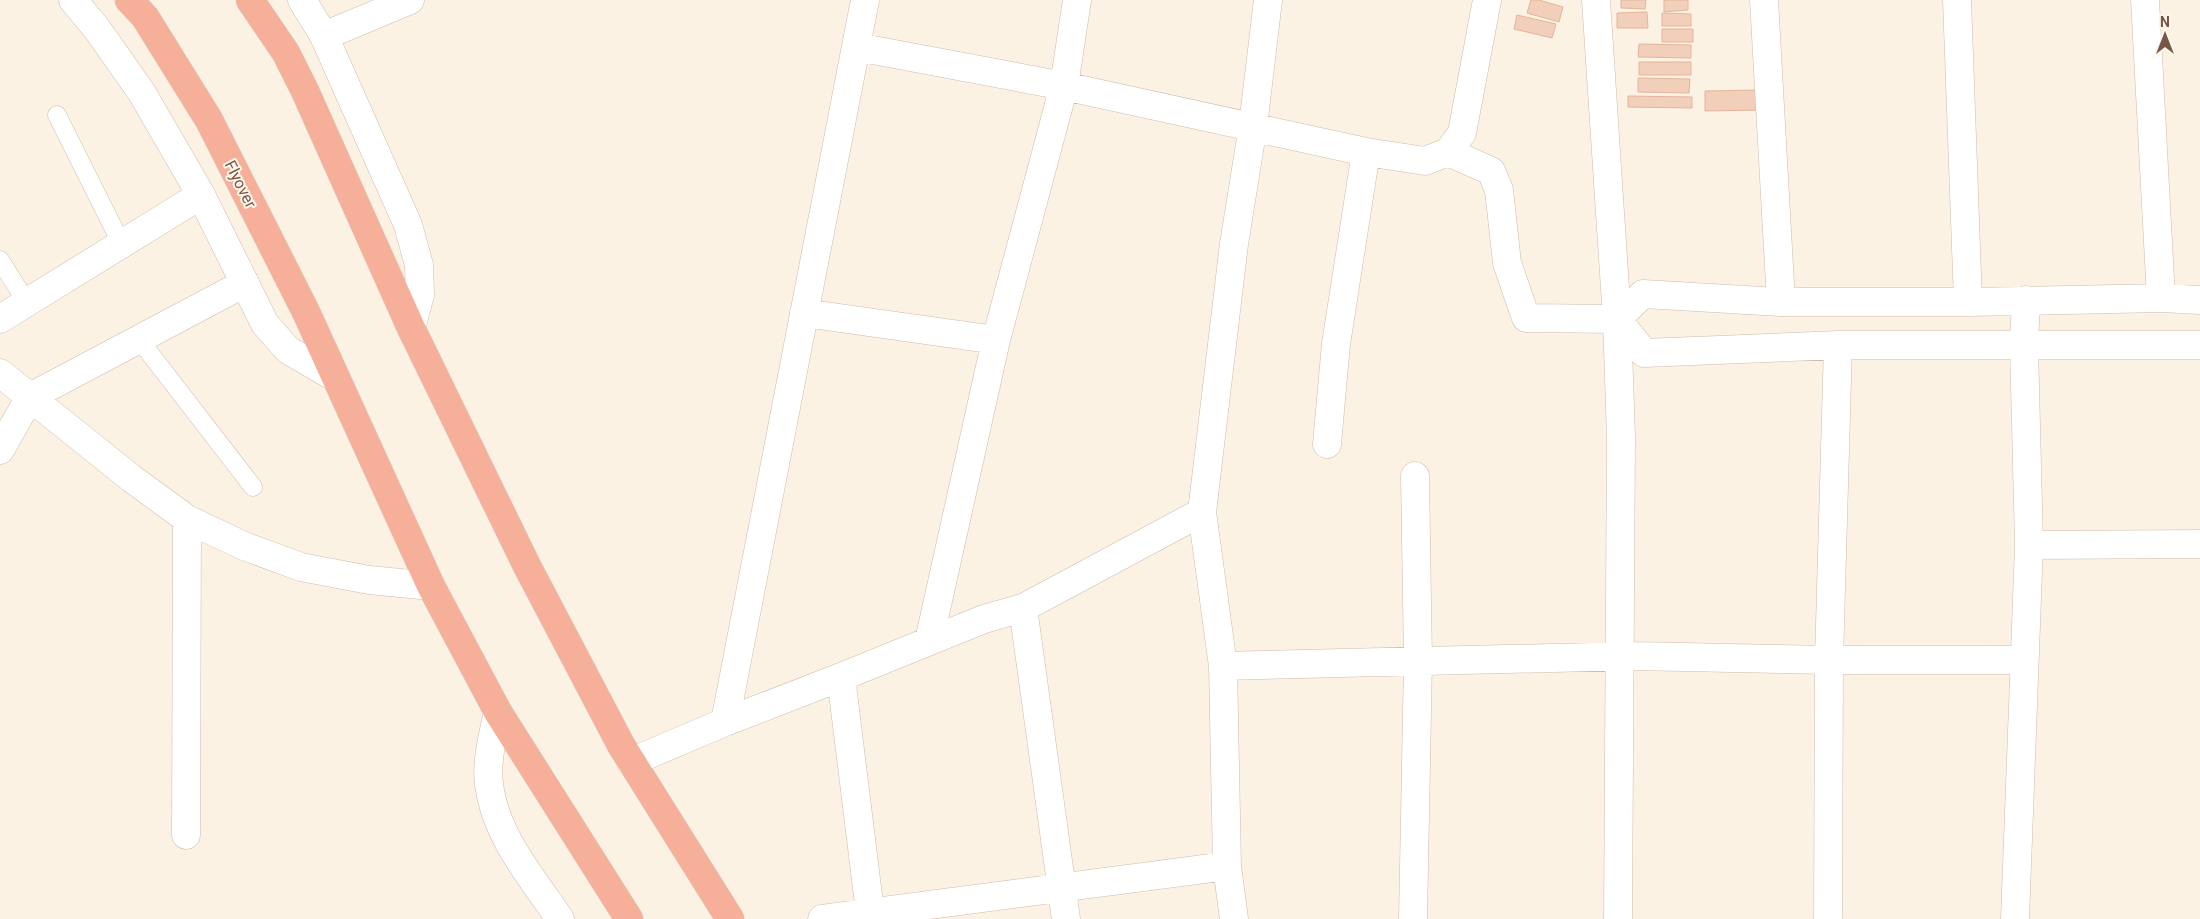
<svg xmlns="http://www.w3.org/2000/svg" width="2200" height="919" viewBox="0 0 2200 919" font-family="Roboto,sans-serif">
<style>
.building{fill:#f1cfba;stroke:#e4b59b}
.lines{fill:none;stroke-linecap:round;stroke-linejoin:round}
.lane-casing{stroke:#cfbbac;stroke-width:19}
.street-casing{stroke:#cfbbac;stroke-width:29}
.secondary-casing{stroke:#d2bba9;stroke-width:29}
.highway-casing{stroke:#dbd3d0;stroke-width:29}
.lane{stroke:#fff;stroke-width:18}
.street{stroke:#fff;stroke-width:28}
.secondary{stroke:#fff;stroke-width:28}
.highway{stroke:#f6b099;stroke-width:28}
.labels{text-anchor:middle;stroke-width:4;stroke-linejoin:round;paint-order:stroke}
.street-label{font-size:16px;fill:#745749;stroke:#fff6e9}
</style>
<rect width="100%" height="100%" fill="#fcf2e3"/>
<path class="building" d="M1531,0h8l24,7 -4,15 -32,-9z
M1621,0h25l-1,9 -24,-1z
M1664,0h24v10l-24,2z
M1647,12l1,16h-31v-15z
M1662,13l29,1v12h-29z
M1517,15l39,9 -4,14 -38,-9z
M1662,29h31v13h-31z
M1639,44l52,1v13l-53,-1z
M1639,62h52v13h-52z
M1638,78l52,1 -1,14 -51,-1z
M1762,90v20l-57,1v-20z
M1628,96l64,1v11l-64,-1z"/>
<g class="lines">
<g class="lane-casing">
<path id="lane" d="M57,115l64,128
M0,260l27,43
M138,338l115,149"/>
</g>
<g class="street-casing">
<path id="street" d="M1596,0l21,319 4,118 -3,482
M1764,0l17,302
M1957,0l11,302
M2145,0l16,298
M324,36l86,-36
M857,47l207,39 302,66 59,9 23,-9 14,-19 25,-133
M1448,152l43,19 8,19 8,73 19,55 91,1 26,-25 138,8h187l193,-4 39,2
M2026,300l-2,45 5,200
M804,313l192,27
M0,319l201,-124
M1617,319l27,34 194,-8h362
M0,373l131,105 56,41 57,27 57,21 68,13 62,6
M1327,444l9,-100 30,-192
M0,450l30,-53 215,-114
M1202,512l21,154 4,200 7,53
M1023,608l43,311
M929,641l67,-301 68,-254 13,-86
M1223,666l410,-10 196,4h194
M841,677l29,235
M498,712c-5,23 -12,49 -9,72 6,52 43,93 71,135
M725,722l140,-722
M631,762l94,-40 116,-45 143,-58 39,-11 179,-96 32,-268 19,-118 15,-126
M186,835l1,-316
M822,919l405,-53
M1413,919l5,-258 -3,-185
M1828,919l1,-259 9,-315
M2015,919l14,-374 171,-1"/>
</g>
<g class="secondary-casing">
<path id="secondary" d="M73,0l24,29 45,64 59,102 64,129 23,26 48,28
M302,0l22,36 84,189 11,40 1,30 -9,33"/>
</g>
<g class="highway-casing">
<path id="highway" d="M129,0l16,17 64,103 97,192 125,274 67,126 131,207
M250,0l36,53 19,38 106,237 116,238 94,179 109,174"/>
</g>
<use href="#lane" class="lane"/>
<use href="#street" class="street"/>
<use href="#secondary" class="secondary"/>
<use href="#highway" class="highway"/>
</g>
<g class="labels">
<g class="street-label">
<text transform="translate(241 184) rotate(63)" y="6">Flyover</text>
</g>
</g>
<g transform="translate(2165 35)" stroke="#fff6e9" stroke-width="4" paint-order="stroke">
<path d="M0-4L9 19L0 12L-9 19Z" fill="#745749"/>
<text y="-8" font-size="14" font-weight="bold" text-anchor="middle" fill="#745749">N</text>
</g>
</svg>
